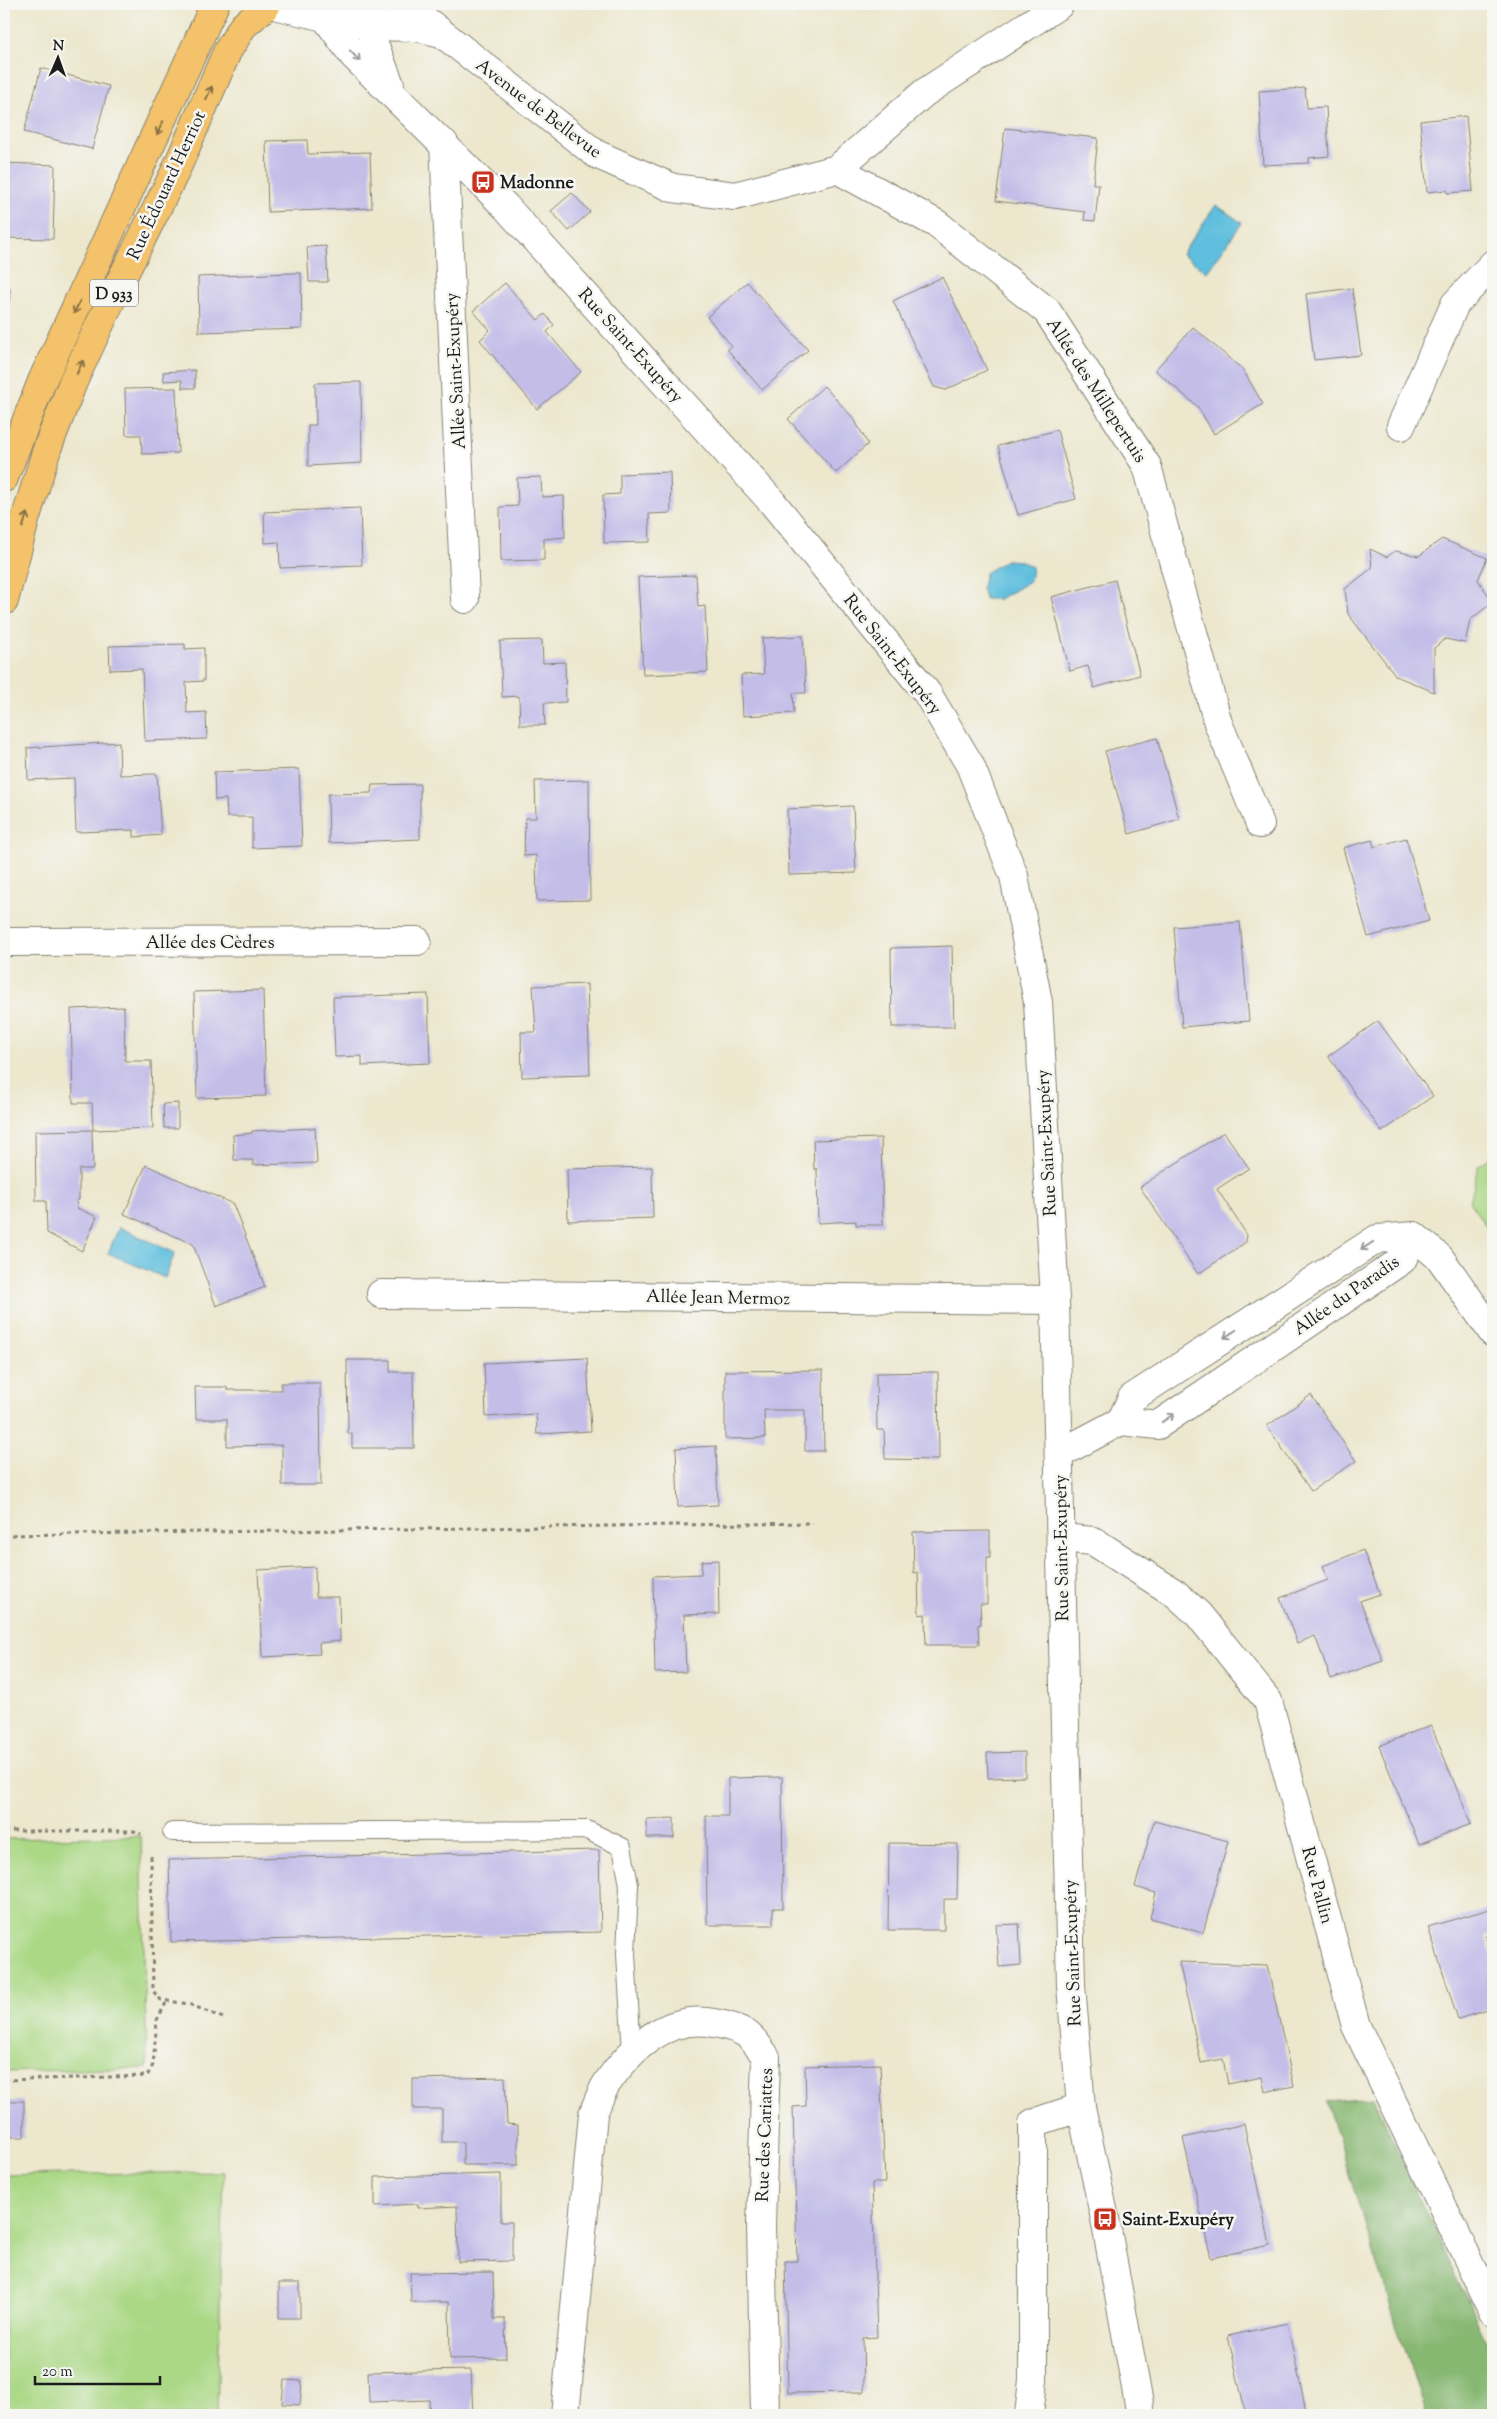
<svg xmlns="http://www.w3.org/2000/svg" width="1497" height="2419" viewBox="0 0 1497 2419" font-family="'Sorts Mill Goudy',serif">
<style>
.green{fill:#aad885;stroke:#637a50}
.forest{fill:#87b872;stroke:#526a47}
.water{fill:#60bfde;stroke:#3e6e7d}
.building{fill:#c3bde8}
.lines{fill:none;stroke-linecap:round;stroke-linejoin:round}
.service-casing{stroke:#848274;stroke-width:20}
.minor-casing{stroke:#848274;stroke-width:30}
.tertiary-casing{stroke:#848274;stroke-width:30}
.primary-casing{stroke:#848274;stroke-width:30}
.path{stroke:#848274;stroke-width:3;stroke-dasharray:4 4;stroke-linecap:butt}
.service{stroke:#fff;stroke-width:18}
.minor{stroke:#fff;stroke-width:28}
.tertiary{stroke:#fff;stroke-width:28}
.primary{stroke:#f3c26a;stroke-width:28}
.oneway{stroke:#999}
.oneway2{stroke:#886f43}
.labels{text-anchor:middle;stroke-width:5;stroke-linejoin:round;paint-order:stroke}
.shield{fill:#f6f6f2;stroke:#5d5d5c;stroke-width:1}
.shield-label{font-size:16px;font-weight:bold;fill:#1c1c1c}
.street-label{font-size:18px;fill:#1c1c1c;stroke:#f6f6f2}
.poi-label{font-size:18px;font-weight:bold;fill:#1c1c1c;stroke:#f6f6f2;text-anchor:start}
</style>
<rect width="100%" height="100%" fill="#f6f6f2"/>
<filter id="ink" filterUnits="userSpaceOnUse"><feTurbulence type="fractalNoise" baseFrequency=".02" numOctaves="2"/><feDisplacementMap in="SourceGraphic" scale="10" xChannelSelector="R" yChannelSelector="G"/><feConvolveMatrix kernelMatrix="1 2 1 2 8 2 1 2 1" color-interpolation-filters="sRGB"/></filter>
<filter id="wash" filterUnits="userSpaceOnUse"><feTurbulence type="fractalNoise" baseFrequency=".0096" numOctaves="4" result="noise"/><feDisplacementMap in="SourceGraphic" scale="20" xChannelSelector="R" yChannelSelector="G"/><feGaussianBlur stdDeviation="1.12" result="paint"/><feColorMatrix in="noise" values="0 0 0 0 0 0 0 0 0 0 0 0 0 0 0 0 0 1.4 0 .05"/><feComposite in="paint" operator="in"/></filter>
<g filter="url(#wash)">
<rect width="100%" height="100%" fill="#ece7cd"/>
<path class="green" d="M1493,1156v80l-23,-33 8,-37z
M141,1836l6,232 -143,4v-233z
M224,2172l-7,243h-213v-240z"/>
<path class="forest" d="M1373,2098l120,258v59h-67l-100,-313z"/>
<path class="water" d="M1216,205l26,18 -35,49 -25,-18z
M1006,560l15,1 11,6 -2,14 -31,18h-14l-3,-12 3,-14z
M119,1227l56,26 -10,25 -57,-25z"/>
<g id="blocks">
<path class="building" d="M41,68l68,18 -17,63 -68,-17z
M1305,88l2,20 19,-1 3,49 -20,2v5l-46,2 -4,-74z
M1466,116l7,75 -26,2v-3l-20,2 -7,-71z
M1005,128l93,10 -5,46h6l-4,37 -11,-1 1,-8 -89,-11z
M307,140l1,14 62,-2 2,56 -104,4 -2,-71z
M4,163l51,2 -2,74 -49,-1z
M572,193l18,19 -21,19 -18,-20z
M326,246l2,36h-19l-2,-35z
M290,273h11l1,56 -103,3 -1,-55z
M942,277l45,93 -41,20 -12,-3 -41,-86z
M747,282l61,68 -46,40 -35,-41 5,-3 -25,-29z
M505,283l33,37 7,-6 9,11 -7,7 34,40 -44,37 -57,-69 10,-10 -17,-19z
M4,288h6l-1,14 -5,-1z
M1352,288l9,67 -47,5 -8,-66z
M1193,327l50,43 20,34 -49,30 -16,-27 -43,-37z
M195,370v18h-13v-8l-18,1 -1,-9z
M361,382l1,81 -54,3v-41h8l-1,-42z
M824,386l30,33 14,25 -32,29 -48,-54z
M176,388l2,65 -36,1 -1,-19h-15l-1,-46z
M1057,430l19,69 -58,16 -20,-69z
M670,472l1,41 -22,1 1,28 -46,1 -1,-48 17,-1v-20z
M541,477l1,20 22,-1 1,41 -21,2v21l-43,1 -1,-54 18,-1 -1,-28z
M360,508l2,57 -82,3 -1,-26 -14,1 -1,-31z
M1442,539l45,19 -9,22 15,22 -23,18 -5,23 -20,-4 -11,9v44l-38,-16 -48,-62 -3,-25 27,-21 -2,-19 17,8 8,-6 24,5z
M696,575l2,32 7,-1 3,66 -65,3 -5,-98z
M1115,580l25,95 -46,13 -6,-22 -18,5 -19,-74z
M803,636l3,57h-13l1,20 -51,3 -2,-41 23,-1 -2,-36z
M542,640l1,23 22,-1 1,40 -22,1 1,22h-25l-1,-29 -17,1 -2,-56z
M185,644v5l19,-1v33l-18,1 1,31 19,-1 1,27 -62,2 -3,-72 -32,1 -1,-24z
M1157,738l22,81 -50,15 -24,-83z
M119,742l1,33 37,-1 4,61 -27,2v-7l-58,2 -2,-54 -46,2 -1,-32z
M299,769l3,77 -50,2v-31h-25l-1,-18 -11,1 -1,-28z
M589,780l1,120 -53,1 -1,-46 -12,1 1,-38h11l-1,-37z
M420,784v55l-91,4 -1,-49 43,-1 1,-8z
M853,806l3,67 -67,2 -2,-66z
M1406,838l23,83 -61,16 -25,-89 29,-8 2,7z
M1240,922l9,99 -67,6 -8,-100z
M952,946l2,81h-62l-1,-79z
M587,984l3,91 -68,2 -1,-45h15l-3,-46z
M263,990l3,106 -69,2 -3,-106z
M428,994l2,69 -68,3v-10l-27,1 -2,-60z
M124,1007l1,54h26l2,67 -60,2 -1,-27h-19l-2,-94z
M1378,1021l55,75 -51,36 -54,-76z
M178,1103v25h-14l-1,-24z
M315,1128l2,35 -64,2v-5h-19l-1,-25 19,-2v-2z
M92,1130l1,39h-14v31h-3l1,8 20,9 -15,34 -35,-18 -1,-32h-10l-1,-70z
M1224,1132l25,36 -32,21 30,46 -1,7 -48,32 -58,-87z
M881,1138l2,87h-27v-4l-38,2 -1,-54h-3l-1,-29z
M146,1165l87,39 32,83 -49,19 -23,-62 -69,-30z
M652,1167l1,51 -85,3 -1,-52z
M587,1358l4,73 -54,3 -1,-20 -50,3 -2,-54z
M347,1360h43v12h23l1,76h-62v-14h-4z
M823,1370l1,81h-19v-41h-41l1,28 -40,1v-68z
M938,1372l1,88 -54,-1 -1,-29h-7l-1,-57z
M281,1383h39l1,102h-39v-40l-55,1v-27h-31l-1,-32h32v3h54z
M1311,1395l45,66 -45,30 -44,-65z
M716,1446l2,59 -40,2 -2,-59z
M990,1531v26h-3v47h-7l1,20 -3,1 1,20h-53l-1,-31 -6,1 -1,-43 -4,1 -1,-41z
M1363,1550l17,44 -20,7 23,60 -52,18 -16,-43 -18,7 -17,-45 48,-18 -5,-14z
M718,1560l1,54 -35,1 2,57 -31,1 -2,-97 48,-2 1,-13z
M315,1567l1,30h23l1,44 -21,2 1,11 -58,3 -4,-87z
M1431,1725l40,99 -52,20 -40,-98z
M1025,1752v25l-37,1 -1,-25z
M782,1777l1,131h-10v17h-66l-1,-109h22v-38z
M674,1818v20h-27v-19z
M1154,1821l74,20 -25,92 -53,-15 6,-25 -21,-6z
M889,1843l69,1 -1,55h-13v31h-56z
M599,1850l2,82 -430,10 -2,-82z
M1493,1908v26l-8,3 8,24v47l-35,11 -30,-92z
M1019,1924l2,41 -22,2 -3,-42z
M1179,1962l88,3 27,121 -29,6 -3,-15 -34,7 -5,-25 -22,4z
M880,2064l5,119h-13l5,154 -14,1 1,54 -76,1 -3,-132h12l-4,-154 13,-1 -1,-40z
M505,2077l2,47 11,1v40h-55v-23h-21v-33h-29v-30z
M4,2101h20v36h-20z
M1244,2124l26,121 -59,13 -28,-120z
M501,2174v48h11v39l-54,1 -1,-56 -39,2v-4l-43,2v-29z
M493,2272l1,47h11l1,39 -56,1 -1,-57h-38l-1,-29z
M279,2283h21v35h-21z
M1287,2323l20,92h-61l-18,-79z
M471,2370l2,45h-43l-1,-15 -60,2 -1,-30z
M284,2380l18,1 -2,24 -18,-1z"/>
</g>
</g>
<g filter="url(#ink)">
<use href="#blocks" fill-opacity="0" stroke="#848274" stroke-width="1"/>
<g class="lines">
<g class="service-casing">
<path id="service" d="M172,1832l415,-2 35,17 7,38 -3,69 6,99"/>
</g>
<g class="minor-casing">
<path id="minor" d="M399,4l21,12 176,138 77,34 62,8 102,-27 87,-76 136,-89
M325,17l46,9 45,1 21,5
M444,143l21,456
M837,169l100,55 110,87 100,155 71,257 42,101
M1401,426l54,-122 38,-40
M4,942l413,-1
M1414,1236l26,22 53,75
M381,1294l674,6
M1121,1421l37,4 244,-165 12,-24
M1121,1421l11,-23 245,-159 37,-3
M1059,1454l62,-33
M1061,1538l32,3 83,53 22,20 70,87 88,325 137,285
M565,2415l28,-301c4,-10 8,-22 14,-31 25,-36 61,-69 107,-60 11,2 27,6 35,13 7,6 12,14 17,21l-5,168 4,190
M1029,2415l4,-35v-257l48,-16"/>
</g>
<g class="tertiary-casing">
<path id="tertiary" d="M368,4l5,37 17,44
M278,6l47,11 28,38 153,152 266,295 155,191 43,72 44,111 24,126 17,298 16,685 10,122 24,112 36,196"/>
</g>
<g class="primary-casing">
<path id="primary" d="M4,478l38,-97 173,-377
M4,601l21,-81 22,-71 26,-67 40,-86 62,-124 52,-120 16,-26 23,-20"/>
</g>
<path class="path" d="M4,1535l809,-12
M4,1831h130l7,3
M151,1856l2,135 8,9 28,4 34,14
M4,2080l143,-4 6,-11 4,-45 10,-19"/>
<use href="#service" class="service"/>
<use href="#minor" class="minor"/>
<use href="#tertiary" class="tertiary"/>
<use href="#primary" class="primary"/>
</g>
<defs><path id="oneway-shaft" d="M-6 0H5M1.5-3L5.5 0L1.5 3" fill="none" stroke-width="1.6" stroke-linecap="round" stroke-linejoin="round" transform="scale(1.25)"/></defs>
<g class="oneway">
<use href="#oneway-shaft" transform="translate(355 56) rotate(47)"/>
<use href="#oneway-shaft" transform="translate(1367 1246) rotate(147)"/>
<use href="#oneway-shaft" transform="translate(1230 1334) rotate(147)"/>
<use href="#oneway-shaft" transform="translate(1168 1418) rotate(-34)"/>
</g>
<g class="oneway2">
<use href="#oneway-shaft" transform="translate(209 93) rotate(-66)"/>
<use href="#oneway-shaft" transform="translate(160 128) rotate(115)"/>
<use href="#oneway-shaft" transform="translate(77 307) rotate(115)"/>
<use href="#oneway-shaft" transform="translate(80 367) rotate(-65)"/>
<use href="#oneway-shaft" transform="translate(25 520) rotate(-74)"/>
</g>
</g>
<defs>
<g id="bus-square" transform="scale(1.25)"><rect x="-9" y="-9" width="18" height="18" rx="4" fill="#c8321e" stroke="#f6f6f2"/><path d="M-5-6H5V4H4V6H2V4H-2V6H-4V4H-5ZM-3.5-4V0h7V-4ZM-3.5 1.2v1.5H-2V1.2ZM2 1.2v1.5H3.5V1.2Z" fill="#fff"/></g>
</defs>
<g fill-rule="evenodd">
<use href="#bus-square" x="483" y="182"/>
<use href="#bus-square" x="1105" y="2219"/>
</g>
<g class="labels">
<rect class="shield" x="90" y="279.5" width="48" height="27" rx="4"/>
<g class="shield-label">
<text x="114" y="299">D 933</text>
</g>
<g class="street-label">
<text transform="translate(539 108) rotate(37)" y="6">Avenue de Bellevue</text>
<text transform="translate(166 185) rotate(-65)" y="6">Rue Édouard Herriot</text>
<text transform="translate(631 345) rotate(48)" y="6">Rue Saint-Exupéry</text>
<text transform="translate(455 371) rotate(-93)" y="6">Allée Saint-Exupéry</text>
<text transform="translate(1097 390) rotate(57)" y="6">Allée des Millepertuis</text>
<text transform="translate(893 654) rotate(52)" y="6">Rue Saint-Exupéry</text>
<text x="210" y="948">Allée des Cèdres</text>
<text transform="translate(1046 1143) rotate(-93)" y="6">Rue Saint-Exupéry</text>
<text transform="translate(1346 1295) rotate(-35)" y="6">Allée du Paradis</text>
<text transform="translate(718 1297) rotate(1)" y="6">Allée Jean Mermoz</text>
<text transform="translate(1061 1548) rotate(-91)" y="6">Rue Saint-Exupéry</text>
<text transform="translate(1318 1885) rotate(75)" y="6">Rue Pallin</text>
<text transform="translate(1072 1953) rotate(-92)" y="6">Rue Saint-Exupéry</text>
<text transform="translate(764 2135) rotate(-88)" y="6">Rue des Cariattes</text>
</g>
<g class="poi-label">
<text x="500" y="188">Madonne</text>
<text x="1122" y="2225">Saint-Exupéry</text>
</g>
</g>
<rect width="1497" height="2419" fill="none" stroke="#f6f6f2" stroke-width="20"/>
<g transform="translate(58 58) rotate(2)" stroke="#f6f6f2" stroke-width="4" paint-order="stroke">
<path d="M0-4L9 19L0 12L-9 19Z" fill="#1c1c1c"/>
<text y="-8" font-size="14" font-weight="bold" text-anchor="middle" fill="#1c1c1c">N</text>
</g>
<path d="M35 2376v8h125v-8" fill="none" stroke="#1c1c1c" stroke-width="2.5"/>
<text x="42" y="2376" font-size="15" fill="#1c1c1c" stroke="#f6f6f2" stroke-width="4" paint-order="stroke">20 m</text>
</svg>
